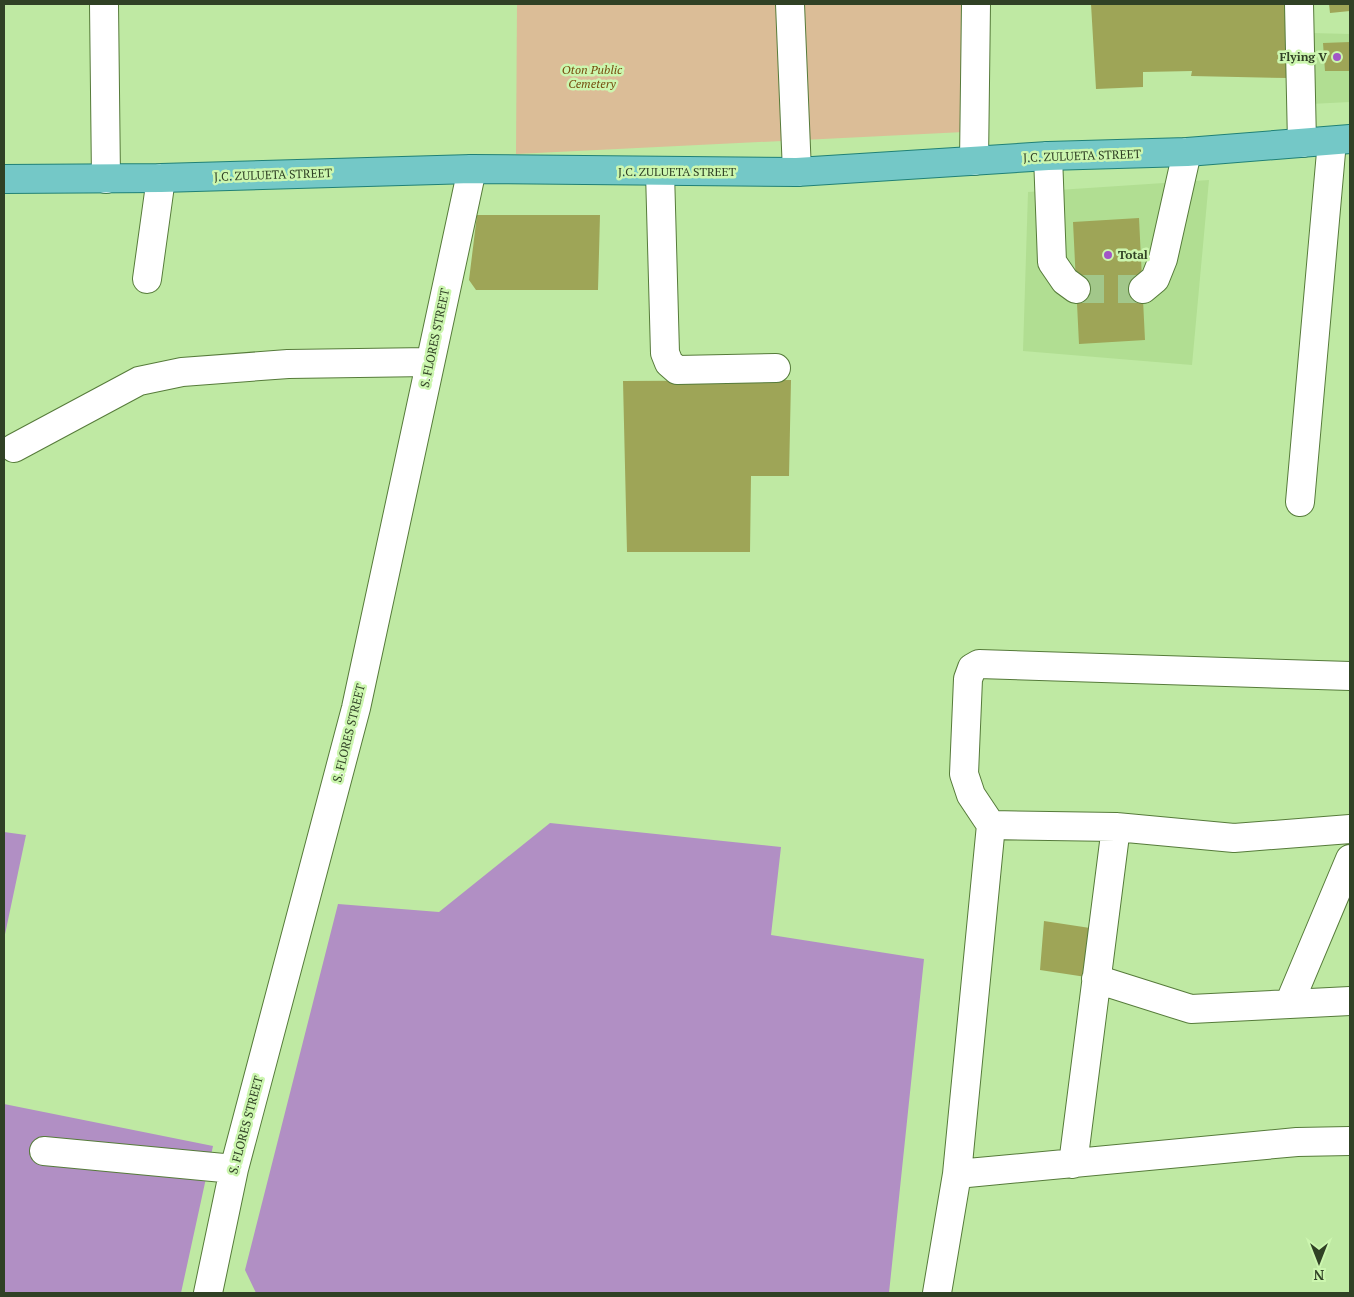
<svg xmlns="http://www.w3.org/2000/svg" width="1354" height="1297" viewBox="0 0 1354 1297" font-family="'PT Serif',serif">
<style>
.built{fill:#b1de92}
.green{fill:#dbbd97}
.water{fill:#b18fc4}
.building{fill:#9ea557}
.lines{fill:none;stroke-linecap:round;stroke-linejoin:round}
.minor-tunnel{stroke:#a2c78a;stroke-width:28;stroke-dasharray:28 14;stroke-linecap:butt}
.minor-casing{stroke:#567b3a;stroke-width:30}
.major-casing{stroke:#208176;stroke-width:30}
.minor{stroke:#fff;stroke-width:28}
.major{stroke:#74c8c7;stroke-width:28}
.poi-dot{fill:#a255c7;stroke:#ccf6af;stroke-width:2}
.labels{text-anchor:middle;stroke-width:5;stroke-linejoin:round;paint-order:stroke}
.poi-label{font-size:12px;font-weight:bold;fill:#304125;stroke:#ccf6af;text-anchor:end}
.park-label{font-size:12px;font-style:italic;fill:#764f0f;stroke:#ccf6af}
.street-label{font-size:12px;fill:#304125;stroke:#ccf6af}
</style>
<rect width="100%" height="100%" fill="#bfe9a3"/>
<path class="built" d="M1311,33l39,1v68l-40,2z
M1209,180l-17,185 -169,-14 5,-159z"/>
<path class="green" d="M517,4h445l2,128 -448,22z"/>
<path class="water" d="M550,823l231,24 -10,88 153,24 -35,334h-633l-11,-23 93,-366 101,8z
M4,832l22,3 -22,104z
M4,1104l209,42 -32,147h-177z"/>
<path class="building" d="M1091,4h198l-1,74 -97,-2 1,-5 -49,1v15l-47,2z
M1329,4h21v7l-20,2z
M1350,42v29h-25l-2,-28z
M477,215h123l-2,75h-122l-7,-10z
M1139,218l6,122 -66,4 -6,-122z
M791,380l-2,96h-38l-1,76h-123l-4,-171z
M1044,921l46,7 -4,49 -46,-7z"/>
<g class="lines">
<path class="minor-tunnel" d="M1076,289h67"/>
<g class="minor-casing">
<path id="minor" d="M104,4l2,175
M790,4l7,168
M1299,4l3,139
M1048,156l4,106 13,19 11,8
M974,161l2,-157
M660,172l5,181 4,10 8,7 99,-2
M147,279l14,-101
M1143,289l12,-10 8,-20 24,-107
M14,448l125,-67 43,-9 106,-8 141,-2
M1300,502l32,-361
M1350,676l-371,-12 -7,4 -4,11 -4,95 7,21 20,30 125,2 118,11 116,-9
M1096,979l95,30 159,-8
M1289,1004l61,-145
M44,1151l190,18
M1073,1164l43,-337
M957,1174l340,-32 53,-1
M208,1293l26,-124 122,-461 116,-539
M937,1293l20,-119 34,-349"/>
</g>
<g class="major-casing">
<path id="major" d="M4,179l157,-1 311,-9 325,3 251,-16 139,-4 163,-13"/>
</g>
<use href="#minor" class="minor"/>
<use href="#major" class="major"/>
</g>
<g class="poi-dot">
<circle cx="1337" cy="57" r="5"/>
<circle cx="1108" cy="255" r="5"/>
</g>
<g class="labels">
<g class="poi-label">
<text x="1327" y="61">Flying V</text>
<text x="1118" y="259" text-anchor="start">Total</text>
</g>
<g class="park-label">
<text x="592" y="74">Oton Public<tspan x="592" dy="14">Cemetery</tspan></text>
</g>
<g class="street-label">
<text transform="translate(1082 156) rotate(-2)" y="4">J.C. ZULUETA STREET</text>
<text x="677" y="176">J.C. ZULUETA STREET</text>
<text transform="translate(273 175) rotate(-2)" y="4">J.C. ZULUETA STREET</text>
<text transform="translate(435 338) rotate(-78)" y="4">S. FLORES STREET</text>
<text transform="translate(349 733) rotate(-76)" y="4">S. FLORES STREET</text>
<text transform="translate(246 1125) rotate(-75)" y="4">S. FLORES STREET</text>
</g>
</g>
<rect width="1354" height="1297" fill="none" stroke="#304125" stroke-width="10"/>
<g transform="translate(1319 1262) rotate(180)" stroke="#ccf6af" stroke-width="4" paint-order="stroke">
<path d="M0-4L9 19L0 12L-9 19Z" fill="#304125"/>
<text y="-8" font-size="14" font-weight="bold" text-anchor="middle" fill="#304125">N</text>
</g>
</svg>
